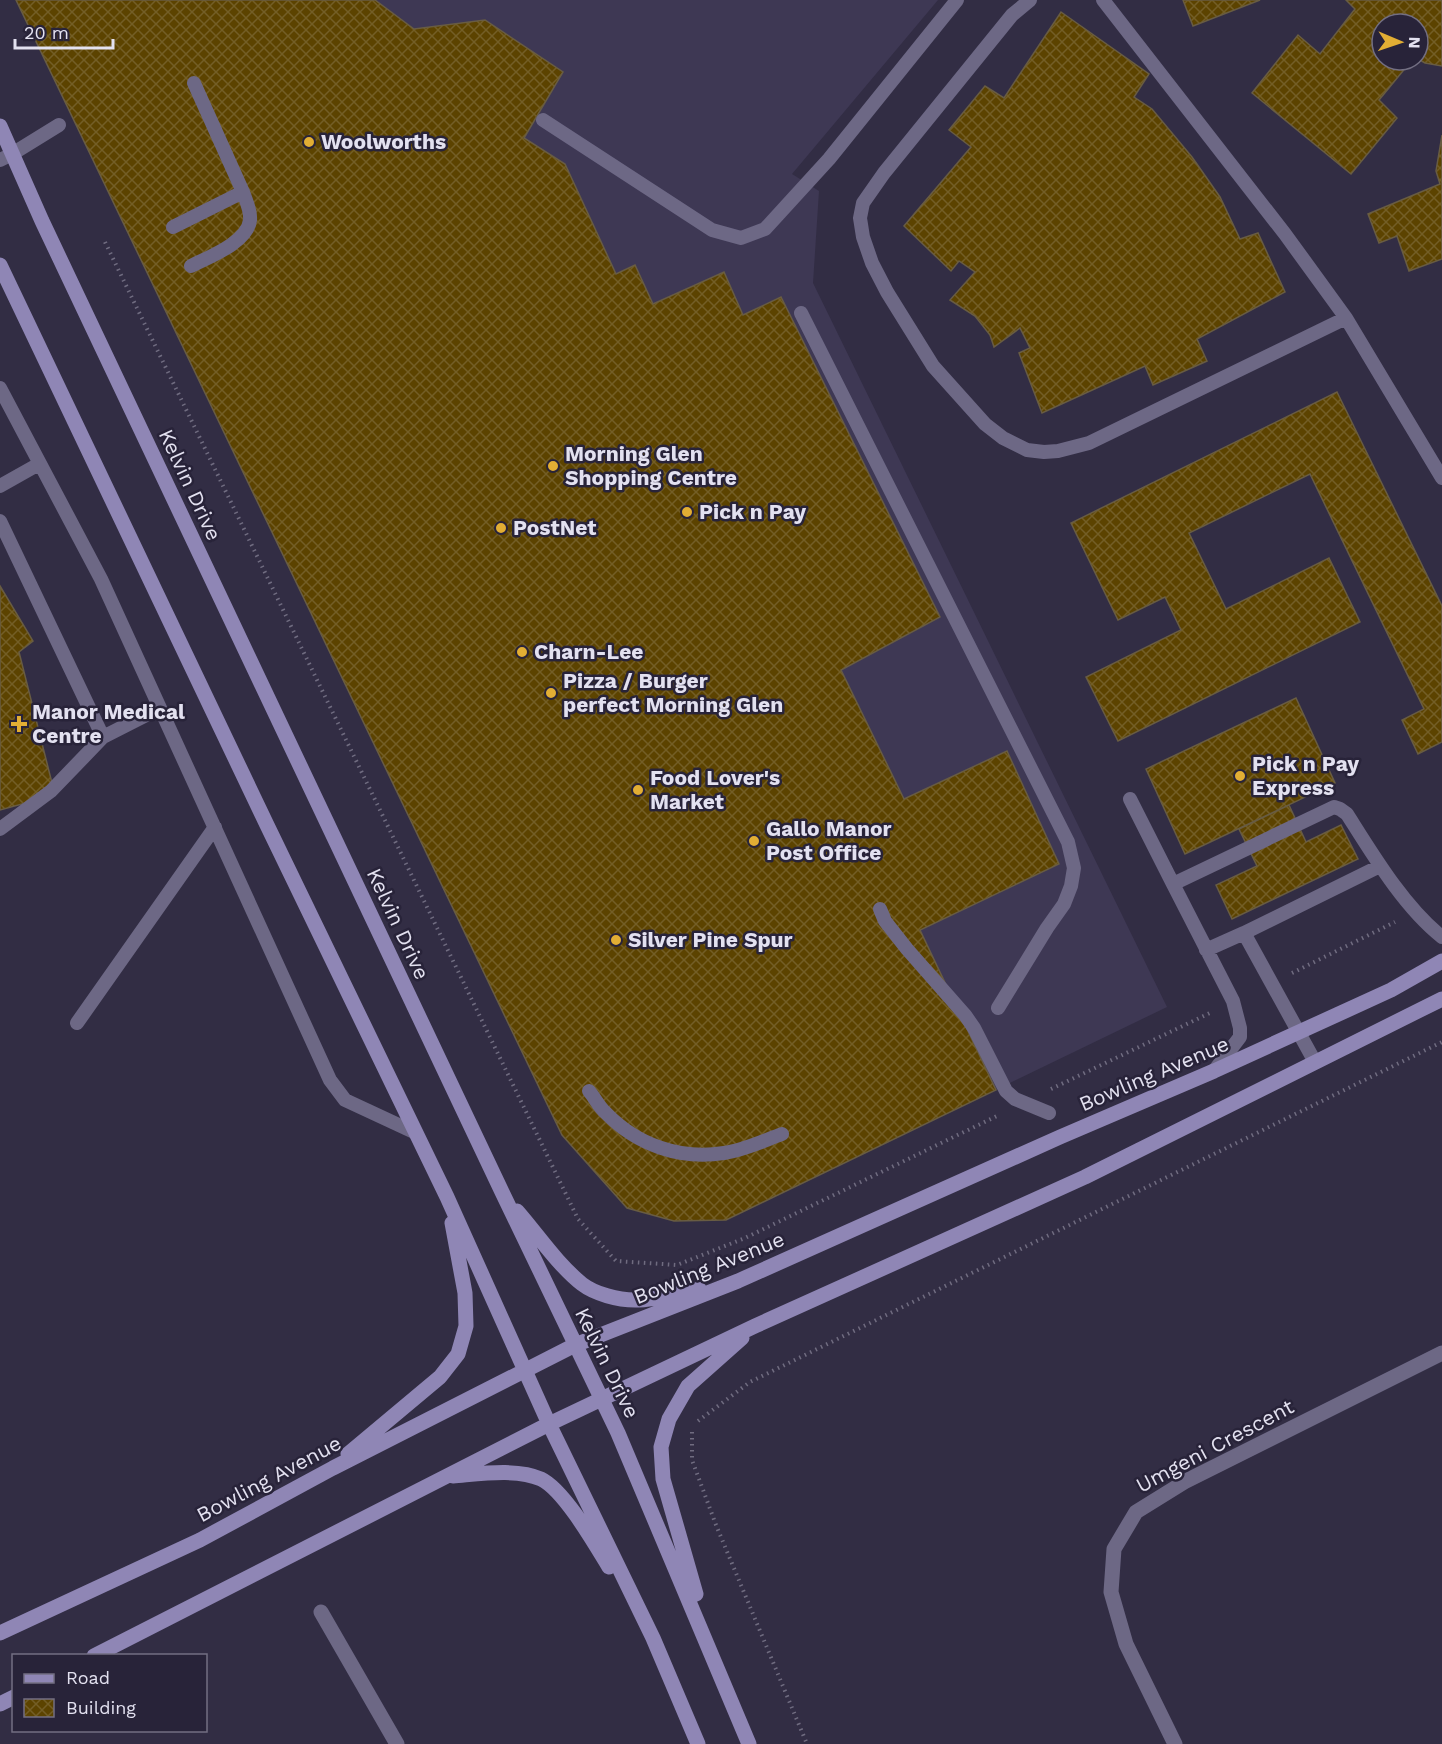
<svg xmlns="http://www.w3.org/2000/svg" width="1442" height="1744" viewBox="0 0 1442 1744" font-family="'Work Sans',sans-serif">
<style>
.built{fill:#3e3854}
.building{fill:url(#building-cross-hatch);stroke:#685c43;stroke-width:1.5}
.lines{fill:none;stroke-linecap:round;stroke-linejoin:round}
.path{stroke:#706c80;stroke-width:4;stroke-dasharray:1.5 4.5;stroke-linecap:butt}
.service{stroke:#6d6885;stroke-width:14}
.minor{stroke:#6d6885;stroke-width:15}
.secondary{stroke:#8f86b5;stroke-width:15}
.poi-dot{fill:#e2ae34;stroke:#282339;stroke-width:2}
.labels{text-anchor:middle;stroke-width:5;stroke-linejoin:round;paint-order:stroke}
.poi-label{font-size:21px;font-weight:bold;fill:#e3e1f0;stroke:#282339;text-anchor:start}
.street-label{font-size:21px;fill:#e3e1f0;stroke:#282339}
</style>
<defs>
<pattern id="building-cross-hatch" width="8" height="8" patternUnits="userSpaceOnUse" patternTransform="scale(1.5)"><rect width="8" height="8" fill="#5c4300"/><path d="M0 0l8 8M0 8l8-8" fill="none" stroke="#735e26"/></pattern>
</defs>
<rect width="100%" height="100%" fill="#322d44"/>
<path class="built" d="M16,0h922l-146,174 27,17 -6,92 354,724 -441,213 -52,1 -47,-13 -65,-73z"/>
<path class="building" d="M16,0h359l39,29 71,-9 78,52 -39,66 41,26 51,110 19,-9 18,39 71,-32 19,43 38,-18 159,320 -99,53 63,129 103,-48 52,113 -139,66 76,160 -270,130 -52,1 -47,-13 -65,-73z
M1183,0h77l-67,26z
M1346,0h96v66l-17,-3 -7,-4v-35h-36v36h30l-33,40 18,18 -46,56 -99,-81 46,-58 22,19 35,-45z
M1061,12l88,62 -15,23 18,12 40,48 28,40 20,42 18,-6 27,59 -88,47 10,22 -54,24 -8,-19 -103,47 -23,-60 11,-5 -10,-20 -26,19 -4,-12 -15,-19 -25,-16 25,-28 -16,-11 -8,10 -47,-45 67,-79 -22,-17 36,-44 19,12z
M1442,135v124l-33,12 -12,-35 -18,7 -11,-29 72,-30 -4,-13z
M1337,392l105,214v136l-24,12 -16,-34 22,-11 -114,-235 -121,59 37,76 103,-51 31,64 -242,119 -32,-64 95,-47 -16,-33 -47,23 -47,-97z
M0,586l33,55 -14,11 36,143 -55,15z
M1296,698l39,85 -150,71 -39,-85z
M1289,805l17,37 35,-17 17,34 -126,60 -16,-34 41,-19 -18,-37z"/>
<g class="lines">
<path class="path" d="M105,242l473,977 38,42 61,4 68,-27 254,-123
M1292,973l103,-51
M1051,1089l161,-77
M698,1421l52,-39 692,-340
M692,1432v28l24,65 91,219"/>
<path class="service" d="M1030,0l-18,15 -128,158 -21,30 -3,15 3,19 9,26 15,29 46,74 52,58 18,14 24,12 17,2 14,-1 31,-8 257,-125 -61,-84 -182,-234
M543,120l169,110 29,8 24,-9 64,-70 128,-159
M0,160l12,-6 47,-29
M173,227l70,-35
M191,266c18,-9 57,-24 59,-46 1,-10 -4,-19 -7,-28l-49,-109
M801,313l267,529 6,26 -3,18 -7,18 -17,24 -49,80
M1346,318l96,160
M0,388l101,191 229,501 15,20 71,33
M0,486l39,-22
M0,521l103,216
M1130,799l43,85
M0,829l51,-38 52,-54 57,-29
M880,909l5,12 22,28 58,66 9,13 32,63 9,8 34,14
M1206,950l38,-17
M77,1023l138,-196
M1315,1062l-71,-129 136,-67
M1214,1071l26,-34v-9l-7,-27 -60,-117 161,-77 6,2 7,5c26,41 57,93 95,123
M589,1091c6,7 10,16 17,22 31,32 74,47 118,40 20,-3 39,-12 58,-19"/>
<path class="minor" d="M321,1612l76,132
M1175,1744l-49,-100 -15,-52 3,-43 22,-37 50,-31 256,-128"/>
<path class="secondary" d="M0,126l42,95 460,971 116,241 131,311
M0,265l266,558 181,374 102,227 104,214 45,106
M517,1211c21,24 40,53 65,73 13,10 36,16 53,16 21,0 44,-7 64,-11
M348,1454l92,-77 18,-23 8,-28 -1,-33 -13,-70
M453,1476c26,-2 64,-8 88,3 23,11 54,65 68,88
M696,1594l-33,-115 -2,-32 8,-28 19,-33 54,-48
M0,1633l200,-93 133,-72 242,-123 163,-64 322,-144 154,-66 177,-81 51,-29
M94,1656l455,-232 206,-98 330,-149 357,-178
M0,1704l14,-7"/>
</g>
<g class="poi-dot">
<circle cx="309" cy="142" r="6"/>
<circle cx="553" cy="466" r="6"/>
<circle cx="687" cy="512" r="6"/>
<circle cx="501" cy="528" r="6"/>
<circle cx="522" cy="652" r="6"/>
<circle cx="551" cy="693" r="6"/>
<path d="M16 715h6v6h6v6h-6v6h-6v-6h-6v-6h6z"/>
<circle cx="1240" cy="776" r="6"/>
<circle cx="638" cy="790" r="6"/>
<circle cx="754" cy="841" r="6"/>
<circle cx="616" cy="940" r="6"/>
</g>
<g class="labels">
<g class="poi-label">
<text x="321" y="149">Woolworths</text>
<text x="565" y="461">Morning Glen<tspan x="565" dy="24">Shopping Centre</tspan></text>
<text x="699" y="519">Pick n Pay</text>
<text x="513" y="535">PostNet</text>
<text x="534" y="659">Charn-Lee</text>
<text x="563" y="688">Pizza / Burger<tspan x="563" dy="24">perfect Morning Glen</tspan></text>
<text x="32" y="719">Manor Medical<tspan x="32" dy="24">Centre</tspan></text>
<text x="1252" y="771">Pick n Pay<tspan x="1252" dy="24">Express</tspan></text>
<text x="650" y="785">Food Lover's<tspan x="650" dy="24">Market</tspan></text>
<text x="766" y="836">Gallo Manor<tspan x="766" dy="24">Post Office</tspan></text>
<text x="628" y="947">Silver Pine Spur</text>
</g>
<g class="street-label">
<text transform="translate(190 485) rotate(65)" y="7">Kelvin Drive</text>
<text transform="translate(398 924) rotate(65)" y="7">Kelvin Drive</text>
<text transform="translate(1154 1074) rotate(-23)" y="7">Bowling Avenue</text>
<text transform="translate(709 1268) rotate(-22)" y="7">Bowling Avenue</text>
<text transform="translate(607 1363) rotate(64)" y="7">Kelvin Drive</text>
<text transform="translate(1215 1446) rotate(-28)" y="7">Umgeni Crescent</text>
<text transform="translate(269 1479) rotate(-28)" y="7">Bowling Avenue</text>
</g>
</g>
<rect x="12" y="1654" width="195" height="78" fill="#282339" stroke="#736f82" stroke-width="1.5"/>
<rect x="24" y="1674" width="30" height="9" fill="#8f86b5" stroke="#736f82" stroke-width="1.5"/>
<text x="66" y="1684" font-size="18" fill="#e3e1f0">Road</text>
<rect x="24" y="1699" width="30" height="18" fill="url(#building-cross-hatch)" stroke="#736f82" stroke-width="1.5"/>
<text x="66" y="1714" font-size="18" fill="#e3e1f0">Building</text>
<g transform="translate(1400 42) rotate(92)"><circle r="28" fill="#282339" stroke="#736f82" stroke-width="1.5"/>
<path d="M0-4.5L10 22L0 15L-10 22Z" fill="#e2ae34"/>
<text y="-9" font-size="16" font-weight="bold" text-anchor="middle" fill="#e3e1f0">N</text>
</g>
<path d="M15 39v9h98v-9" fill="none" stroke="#e3e1f0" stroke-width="3"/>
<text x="24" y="39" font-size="18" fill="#e3e1f0" stroke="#282339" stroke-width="4.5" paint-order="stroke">20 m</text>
</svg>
